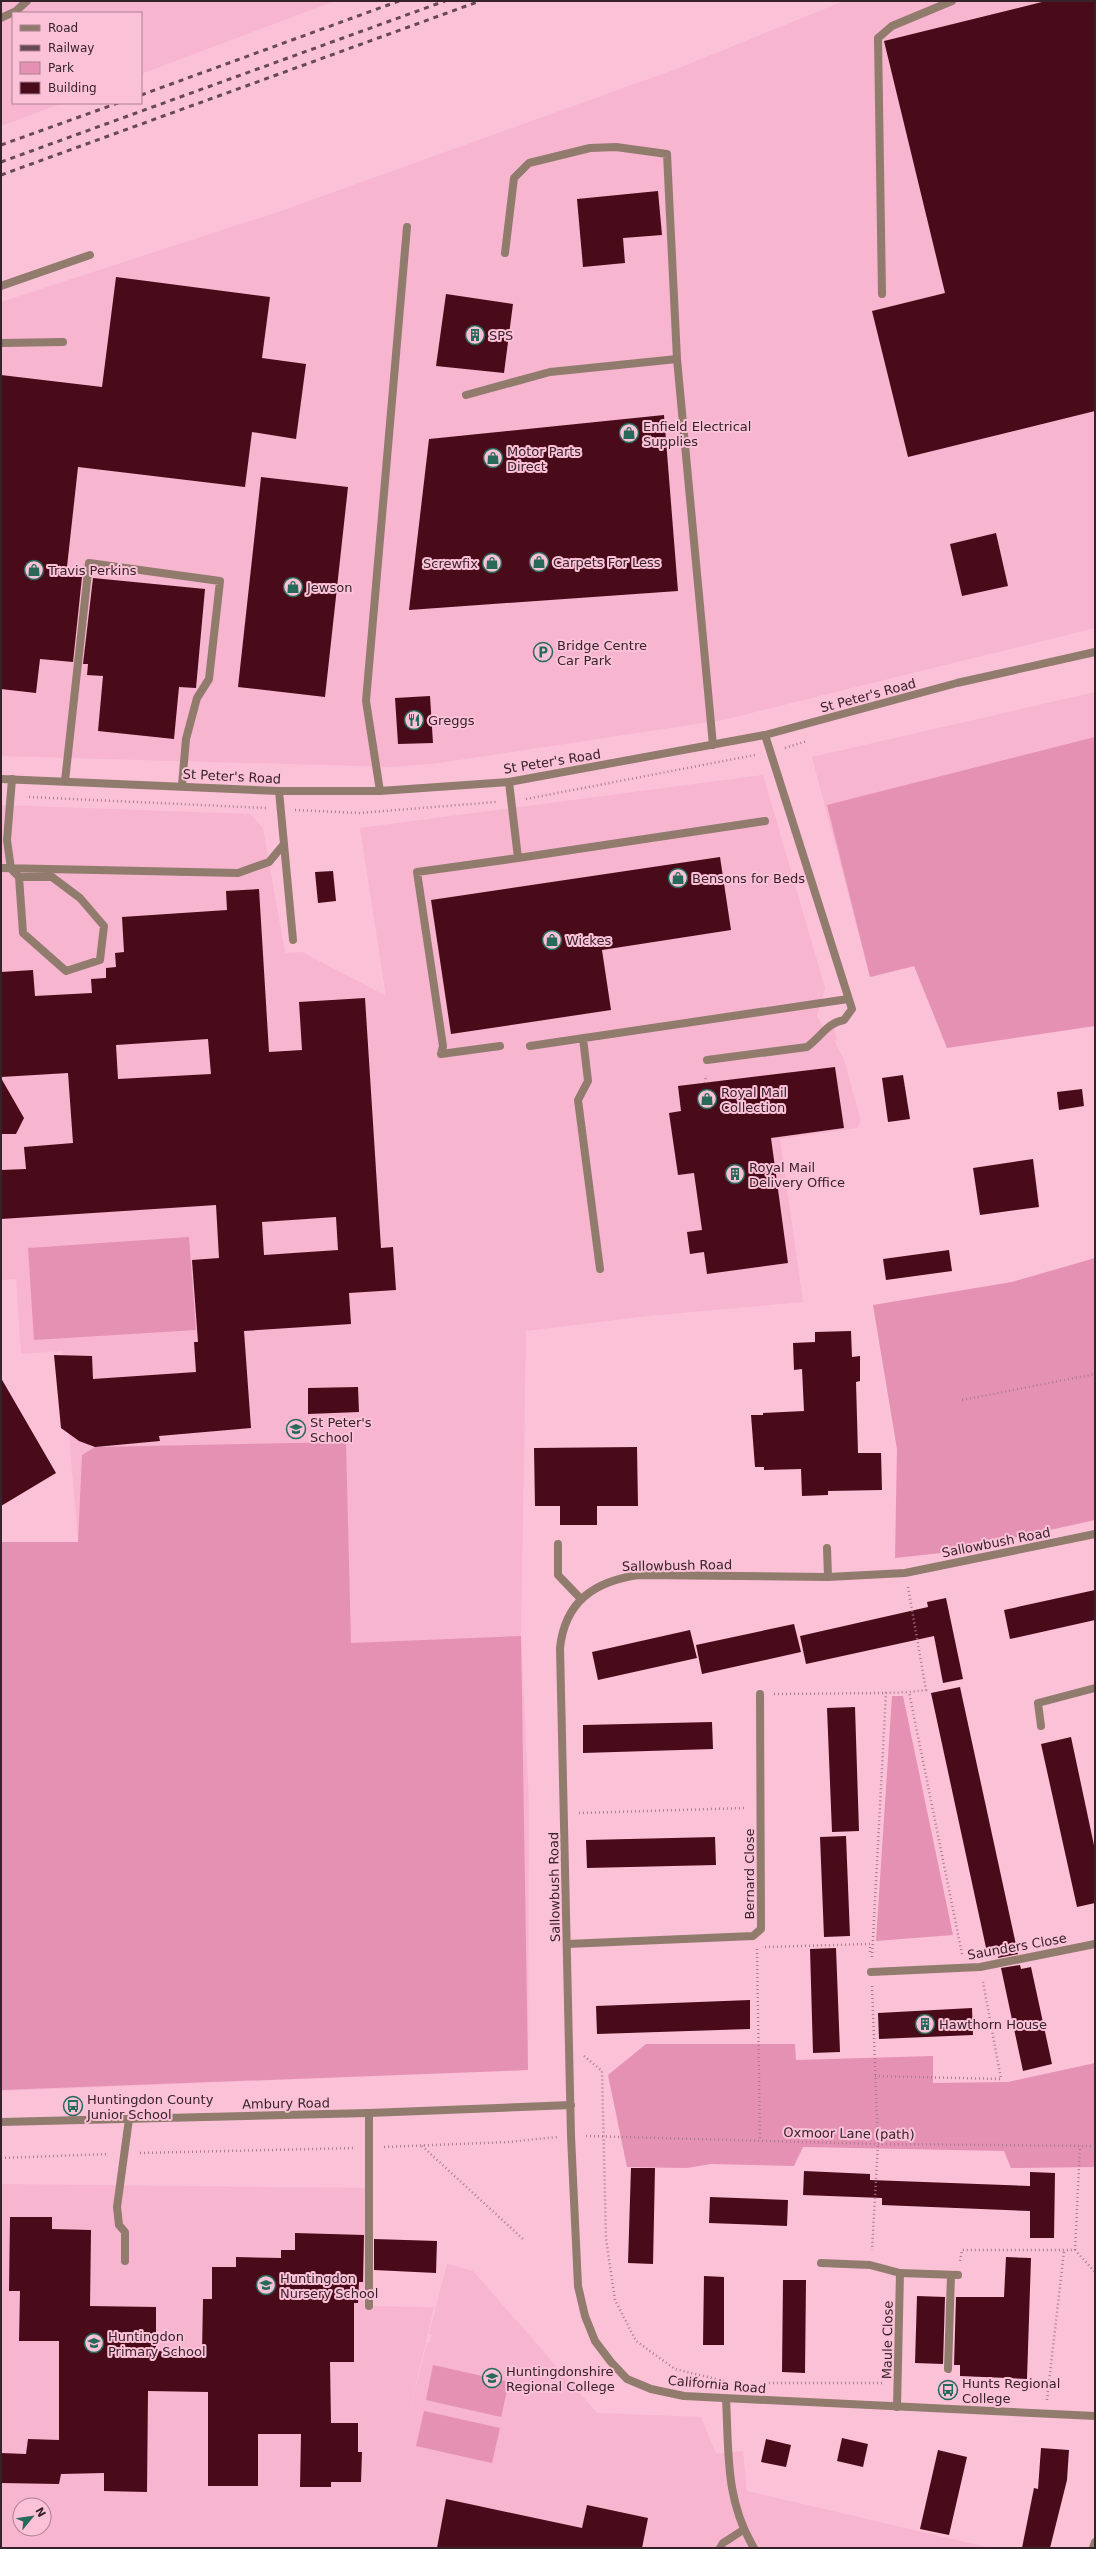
<svg xmlns="http://www.w3.org/2000/svg" width="1096" height="2549" viewBox="0 0 1096 2549" font-family="'DejaVu Sans',sans-serif">
<style>
.built{fill:#f7b5cf;fill-rule:evenodd}
.green{fill:#e591b3}
.building{fill:#490b19;fill-rule:evenodd}
.lines{fill:none;stroke-linecap:round;stroke-linejoin:round}
.path{stroke:#a77d8d;stroke-width:2.5;stroke-dasharray:1 3;stroke-linecap:butt}
.service{stroke:#907b6d;stroke-width:8}
.minor{stroke:#907b6d;stroke-width:8}
.tertiary{stroke:#907b6d;stroke-width:8}
.rail{stroke:#674955;stroke-width:3;stroke-dasharray:5 5;stroke-linecap:butt}
.labels{text-anchor:middle;stroke-width:4;stroke-linejoin:round;paint-order:stroke}
.poi-label{font-size:13px;fill:#37222a;stroke:#fbc1d7;text-anchor:start}
.street-label{font-size:13px;fill:#37222a;stroke:#fbc1d7}
</style>
<rect width="100%" height="100%" fill="#fbc1d7"/>
<path class="built" d="M1,1h334l-194,73v-61h-128v90h50l-62,23z
M844,1h251v627l-372,92 -284,43 -46,4 -392,-11v-454l283,-92 395,-142z
M1095,692v334l-146,-68 -79,19 -58,-220z
M763,775l62,213 -8,28 8,13 8,-3 4,13 -3,1 10,20 17,61 -4,7 -77,11 23,163 -155,14 -122,15 -5,305 8,170 -1,264 -527,21v-549h77l-16,-191 -41,3 -5,-75 -15,1v-475l249,9 13,14 22,125 17,-1 84,44 -26,-168z
M1,2184l371,4 -3,118 65,1 -26,111 19,-75h2l3,-8 -3,-1 18,-70 26,7 124,142 104,4 15,37 27,-3 4,40 244,57h-990zM20,2505h24v24h-24z"/>
<path class="green" d="M1095,737v289l-148,22 -33,-82 -44,11 -43,-172z
M189,1237l7,93 -162,10 -6,-92z
M1095,1258v262l-144,32 -56,6 2,-109 -24,-144 139,-23z
M346,1442l5,201 170,-7 7,434 -527,20v-548h77l4,-87 13,-8z
M892,1696h11l50,239 -77,6z
M646,2044h149l1,16 137,-4v27l75,-1 87,-19v104l-84,1 -7,-17 -201,-4 -9,19 -83,-2 -24,4 -60,-1 -19,-92z
M433,2365l76,17 -8,35 -75,-17z
M424,2411l76,17 -8,35 -76,-17z"/>
<path class="building" d="M1046,1h49v410l-187,46 -36,-146 73,-18 -61,-252z
M658,191l4,44 -39,3 2,25 -42,4 -6,-68z
M116,277l154,20 -8,61 44,6 -10,75 -44,-7 -7,55 -167,-20 -12,109 16,1 -9,85 -33,-3 -4,34 -35,-4v-314l101,12z
M446,294l67,10 -9,69 -68,-7z
M664,415l14,176 -269,19 20,-171z
M261,477l87,10 -23,210 -87,-10z
M996,533l12,53 -46,10 -12,-52z
M93,578l112,11 -9,99 -17,-1 -5,52 -76,-8 5,-55 -16,-1 1,-11h-5z
M430,696l3,47 -35,1 -3,-46z
M720,857l11,73 -129,20 9,60 -160,24 -20,-134z
M333,871l3,30 -18,2 -3,-31z
M259,889l10,163 33,-2 -3,-48 66,-4 16,250 12,-1 3,43 -47,3 2,31 -107,7 7,97 -92,8 1,5 -65,6 -16,-6 -18,-13 -7,-73 38,1 1,23 103,-7 -2,-30h4l-6,-82 27,-2 -3,-53 -215,14v-49l25,-1 -2,-22 49,-4 -5,-70 -67,4v-105l32,-2 2,26 57,-3 -1,-14 15,-1v-10l10,-1 -1,-14 9,-1 -2,-35 105,-7 -1,-19zM208,1039l3,35 -93,5 -2,-34zM336,1217l2,33 -74,5 -2,-33z
M835,1067l9,61 -73,10 17,125 -81,11 -3,-22 -14,2 -3,-22 15,-2 -8,-57 -16,2 -9,-62 12,-2 -3,-25z
M903,1075l7,44 -22,3 -6,-44z
M1,1078l23,40 -8,16h-15z
M1082,1089l2,17 -25,4 -2,-18z
M1033,1159l6,48 -59,8 -7,-47z
M949,1250l3,21 -66,9 -3,-21z
M851,1331l1,26 8,-1v25l-4,1 2,71h23l1,37 -54,1v4l-26,1 -1,-27 -37,1v-3h-9l-4,-52h12v-2l41,-2 -2,-42 -8,1 -1,-27 22,-1v-10z
M1,1378l55,95 -55,33z
M358,1387l1,25 -51,2v-26z
M637,1447l1,59h-41v19h-37v-19h-25l-1,-58z
M1095,1590v30l-85,19 -6,-29z
M946,1598l17,81 -20,4 -9,-47 -128,28 -6,-28 128,-29 -1,-5z
M794,1624l7,28 -99,22 -6,-29z
M690,1630l7,28 -99,22 -6,-28z
M960,1687l58,267 -20,4v-3l-10,2 -57,-264z
M855,1707l4,124 -27,1 -5,-124z
M712,1722l1,27 -130,4v-28z
M1071,1737l24,113v53l-18,4 -36,-163z
M846,1836l4,100 -26,1 -4,-100z
M715,1837l1,28 -129,3 -1,-28z
M836,1948l4,104 -27,1 -3,-104z
M1020,1965l1,4 10,-2 21,97 -29,7 -22,-103z
M750,2000v29l-153,5 -1,-28z
M972,2008l1,27 -94,4 -1,-26z
M631,2168h24l-2,96 -25,-1z
M804,2171l66,3v6l160,6v-14l25,1 -1,65h-24v-27l-148,-6v-7l-79,-3z
M710,2197l78,3 -1,26 -78,-3z
M10,2217h42v12l39,1 -1,76 66,1v44l46,1 1,-53h9v-32h24v-10l45,1v-8h14v-17l69,2 -1,47h-4l-1,21h-4v59h-24l1,61h27v29h4l-1,30h-30v5h-31l1,-53h-43v52h-50v-94l-60,-1 -1,101 -43,-1v-18l-43,1 -2,10 -58,-1v-30l25,1 2,-15 31,1v-99h-40l1,-50h-11z
M374,2239l63,2 -1,32 -62,-3z
M1006,2257l25,1 -4,121 -67,-3v-11h-6l2,-68h48z
M704,2276l20,1v68h-21z
M783,2280h23l-1,93 -23,-1z
M917,2296l28,1 -2,67 -28,-1z
M842,2438l26,6 -5,23 -26,-6z
M766,2439l25,6 -5,22 -25,-5z
M1041,2448l28,2 -2,30 -17,68h-28l12,-60 4,1z
M938,2450l29,7 -18,78 -29,-6z
M446,2499l136,29 5,-23 61,13 -6,30h-205z"/>
<g class="lines">
<path class="path" d="M785,748l22,-7
M29,797l237,11
M526,799l229,-44
M295,810l64,3 137,-11
M705,1083l1,-8
M962,1400l133,-26
M908,1587l18,103 -17,2 53,262
M774,1694l112,-1
M579,1813l167,-5
M765,1947l105,-3v11
M757,1949l3,191
M872,1957l14,-264 23,-1
M872,1986l6,158 -6,106
M584,2056l18,15 4,168 9,61 21,41 39,28 49,12
M875,2076l126,3 -18,-97
M586,2136l292,8 217,2
M422,2146l101,93
M384,2147l125,-5 48,-5
M140,2153l215,-5
M1,2158l108,-4
M1075,2250l5,-104
M960,2261l2,-11h113l20,22
M769,2383h113
M1047,2400l17,-149"/>
<path class="service" d="M1,18l15,-7 11,-10
M505,253l9,-75 15,-15 61,-15 26,-1 51,7 10,205 36,386
M1,286l89,-31
M882,294l-4,-256 14,-12 60,-25
M1,343l62,-1
M466,395l84,-23 127,-13
M12,779l-5,61 4,29 8,8h33l28,21 24,28 -4,34 -34,11 -43,-38 -4,-56
M65,781l24,-218 131,18 -11,98 -12,19 -11,41 -4,46
M509,782l9,76 247,-37
M279,791l14,149
M380,791l-14,-90 41,-474
M1,868l237,5 31,-11 15,-18
M583,1038l5,43 -10,19 22,169
M500,1046l-59,8 2,-8 -26,-174 101,-14
M530,1046l318,-47
M707,1060l100,-13c14,-10 20,-24 37,-27l8,-11 -87,-274
M558,1544v31l23,24
M827,1548l1,29
M125,2261v-29l-6,-7 -2,-18 12,-88
M369,2306v-193
M948,2369l3,-94
M726,2399c3,54 -1,101 28,149
M720,2548l3,-5 20,-13"/>
<path class="minor" d="M1041,1726l-3,-23 57,-15
M567,1944l186,-8 8,-7 -1,-235
M871,1972l109,-5 115,-23
M821,2263l49,2 30,8 58,2
M897,2407l3,-134
M1093,2548l2,-6"/>
<path class="tertiary" d="M1,779l278,12h101l129,-9 256,-47 192,-52 138,-31
M1095,1534l-190,39 -77,4 -189,-2c-44,6 -74,26 -79,73l11,488 7,150 7,30 10,25 16,21 16,17 24,10 33,7 411,20
M1,2122l368,-9 202,-8"/>
<path class="rail" d="M141,95l258,-94
M1,145l117,-42
M1,162l444,-161
M1,175l479,-174"/>
</g>
<defs>
<g id="building-ring" transform="scale(1)"><circle r="9.5" fill="#fbc1d7" stroke="#286a5a" stroke-width="1.5"/><path d="M-4-6H4V6H1V3H-1V6H-4ZM-2.5-4.3h1.7v1.8h-1.7ZM.8-4.3h1.7v1.8H.8ZM-2.5-1h1.7V.8h-1.7ZM.8-1h1.7V.8H.8Z" fill="#286a5a"/></g>
<g id="shop-ring" transform="scale(1)"><circle r="9.5" fill="#fbc1d7" stroke="#286a5a" stroke-width="1.5"/><path d="M-5-2.5h2.3a2.7 3.5 0 0 1 5.4 0H5L5.5 6h-11ZM-1.5-2.5h3a1.5 2.3 0 0 0-3 0Z" fill="#286a5a"/></g>
<g id="parking-ring" transform="scale(1)"><circle r="9.5" fill="#fbc1d7" stroke="#286a5a" stroke-width="1.5"/><path d="M-3.5-5.5H1a3.5 3.5 0 0 1 0 7H-1V5.5H-3.5ZM-1-3.4V-.6H.8a1.4 1.4 0 0 0 0-2.8Z" fill="#286a5a"/></g>
<g id="restaurant-ring" transform="scale(1)"><circle r="9.5" fill="#fbc1d7" stroke="#286a5a" stroke-width="1.5"/><path d="M-5-6h1v4h1v-4h1v4h1v-4h1v5L-1.5 .5V6h-2V.5L-5-1ZM5-6V6H3V1.5H1.5Q1.5-4 5-6Z" fill="#286a5a"/></g>
<g id="school-ring" transform="scale(1)"><circle r="9.5" fill="#fbc1d7" stroke="#286a5a" stroke-width="1.5"/><path d="M0-5L7-2L0 1L-7-2ZM-4 1L0 2.5L4 1V4Q0 6-4 4Z" fill="#286a5a"/></g>
<g id="bus-ring" transform="scale(1)"><circle r="9.5" fill="#fbc1d7" stroke="#286a5a" stroke-width="1.5"/><path d="M-5-6H5V4H4V6H2V4H-2V6H-4V4H-5ZM-3.5-4V0h7V-4ZM-3.5 1.2v1.5H-2V1.2ZM2 1.2v1.5H3.5V1.2Z" fill="#286a5a"/></g>
</defs>
<g fill-rule="evenodd">
<use href="#building-ring" x="475" y="335"/>
<use href="#shop-ring" x="629" y="433"/>
<use href="#shop-ring" x="493" y="458"/>
<use href="#shop-ring" x="539" y="562"/>
<use href="#shop-ring" x="492" y="563"/>
<use href="#shop-ring" x="34" y="570"/>
<use href="#shop-ring" x="293" y="587"/>
<use href="#parking-ring" x="543" y="652"/>
<use href="#restaurant-ring" x="414" y="720"/>
<use href="#shop-ring" x="678" y="878"/>
<use href="#shop-ring" x="552" y="940"/>
<use href="#shop-ring" x="707" y="1099"/>
<use href="#building-ring" x="735" y="1174"/>
<use href="#school-ring" x="296" y="1429"/>
<use href="#building-ring" x="925" y="2024"/>
<use href="#bus-ring" x="73" y="2106"/>
<use href="#school-ring" x="266" y="2285"/>
<use href="#school-ring" x="94" y="2343"/>
<use href="#school-ring" x="492" y="2378"/>
<use href="#bus-ring" x="948" y="2390"/>
</g>
<g class="labels">
<g class="poi-label">
<text x="489" y="340">SPS</text>
<text x="643" y="431">Enfield Electrical<tspan x="643" dy="15">Supplies</tspan></text>
<text x="507" y="456">Motor Parts<tspan x="507" dy="15">Direct</tspan></text>
<text x="553" y="567">Carpets For Less</text>
<text x="478" y="568" text-anchor="end">Screwfix</text>
<text x="48" y="575">Travis Perkins</text>
<text x="307" y="592">Jewson</text>
<text x="557" y="650">Bridge Centre<tspan x="557" dy="15">Car Park</tspan></text>
<text x="428" y="725">Greggs</text>
<text x="692" y="883">Bensons for Beds</text>
<text x="566" y="945">Wickes</text>
<text x="721" y="1097">Royal Mail<tspan x="721" dy="15">Collection</tspan></text>
<text x="749" y="1172">Royal Mail<tspan x="749" dy="15">Delivery Office</tspan></text>
<text x="310" y="1427">St Peter's<tspan x="310" dy="15">School</tspan></text>
<text x="939" y="2029">Hawthorn House</text>
<text x="87" y="2104">Huntingdon County<tspan x="87" dy="15">Junior School</tspan></text>
<text x="280" y="2283">Huntingdon<tspan x="280" dy="15">Nursery School</tspan></text>
<text x="108" y="2341">Huntingdon<tspan x="108" dy="15">Primary School</tspan></text>
<text x="506" y="2376">Huntingdonshire<tspan x="506" dy="15">Regional College</tspan></text>
<text x="962" y="2388">Hunts Regional<tspan x="962" dy="15">College</tspan></text>
</g>
<g class="street-label">
<text transform="translate(868 695) rotate(-15)" y="5">St Peter's Road</text>
<text transform="translate(552 761) rotate(-9)" y="5">St Peter's Road</text>
<text transform="translate(232 776) rotate(3)" y="5">St Peter's Road</text>
<text transform="translate(996 1542) rotate(-11)" y="5">Sallowbush Road</text>
<text transform="translate(677 1565) rotate(-1)" y="5">Sallowbush Road</text>
<text transform="translate(749 1874) rotate(-90)" y="5">Bernard Close</text>
<text transform="translate(554 1887) rotate(-91)" y="5">Sallowbush Road</text>
<text transform="translate(1017 1946) rotate(-10)" y="5">Saunders Close</text>
<text transform="translate(286 2103) rotate(-1)" y="5">Ambury Road</text>
<text transform="translate(849 2133) rotate(1)" y="5">Oxmoor Lane (path)</text>
<text transform="translate(887 2340) rotate(-89)" y="5">Maule Close</text>
<text transform="translate(717 2384) rotate(5)" y="5">California Road</text>
</g>
</g>
<rect width="1096" height="2549" fill="none" stroke="#37222a" stroke-width="4"/>
<rect x="12" y="12" width="130" height="92" fill="#fbc1d7" stroke="#ad8192"/>
<rect x="20" y="25" width="20" height="6" fill="#907b6d" stroke="#ad8192"/>
<text x="48" y="32" font-size="12" fill="#37222a">Road</text>
<rect x="20" y="45" width="20" height="6" fill="#674955" stroke="#ad8192"/>
<text x="48" y="52" font-size="12" fill="#37222a">Railway</text>
<rect x="20" y="62" width="20" height="12" fill="#e591b3" stroke="#ad8192"/>
<text x="48" y="72" font-size="12" fill="#37222a">Park</text>
<rect x="20" y="82" width="20" height="12" fill="#490b19" stroke="#ad8192"/>
<text x="48" y="92" font-size="12" fill="#37222a">Building</text>
<g transform="translate(32 2517) rotate(61)"><circle r="19" fill="#fbc1d7" stroke="#ad8192"/>
<path d="M0-3L7 15L0 10L-7 15Z" fill="#286a5a"/>
<text y="-6" font-size="11" font-weight="bold" text-anchor="middle" fill="#37222a">N</text>
</g>
</svg>
